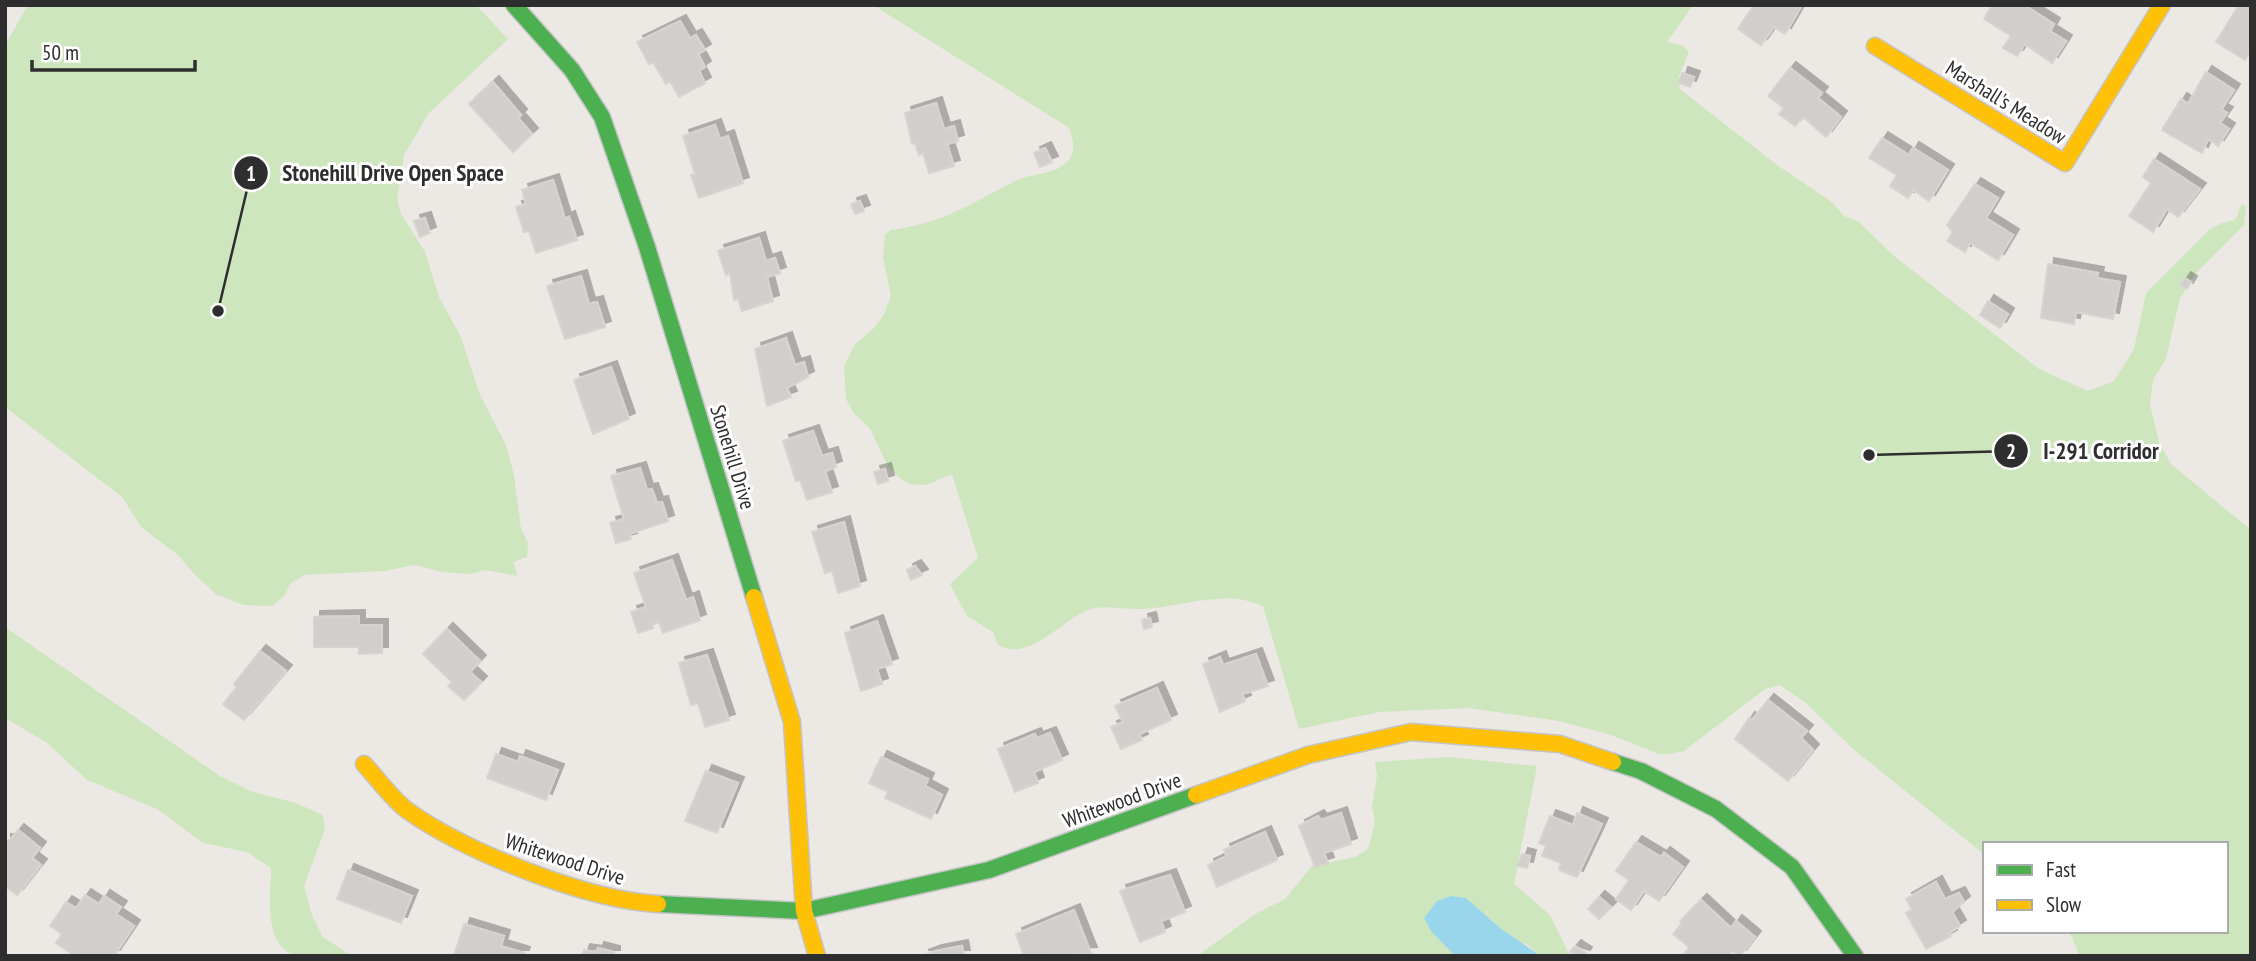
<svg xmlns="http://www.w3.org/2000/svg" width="2256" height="961" viewBox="0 0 2256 961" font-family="'PT Sans Narrow',sans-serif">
	<defs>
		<filter id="shadow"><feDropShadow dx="6" dy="-6" stdDeviation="0" flood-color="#0004"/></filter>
	</defs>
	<rect width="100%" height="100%" fill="#ece8e4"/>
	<!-- green -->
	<g fill="#cee6be">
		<path d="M 28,5 L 476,5 L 508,39 L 429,113 L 404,155 L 397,200 L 401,214 L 425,252 L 439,297 L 461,337 L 480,395 L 506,445 L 514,475 L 521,529 L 528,543 L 527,557 L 513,562 L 518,576 L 485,570 L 471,574 L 442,572 L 414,565 L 385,571 L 304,575 L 291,583 L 284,596 L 272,606 L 243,605 L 216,594 L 195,575 L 177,554 L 142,528 L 122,497 L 5,407 L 5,45 Z"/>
		<path d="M 873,5 L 1693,5 L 1667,42 L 1683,46 L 1689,53 L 1679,76 L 1680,89 L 1777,165 L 1832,202 L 1844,216 L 1858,221 L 1894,256 L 2039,369 L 2088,391 L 2114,381 L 2134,349 L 2146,293 L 2209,230 L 2222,223 L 2235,220 L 2242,204 L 2246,207 L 2244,225 L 2196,273 L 2180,298 L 2166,359 L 2153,380 L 2150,404 L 2159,442 L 2171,464 L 2251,530 L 2251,956 L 2080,956 L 2069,931 L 2226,931 L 2226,844 L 1985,844 L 1985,855 L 1853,749 L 1806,703 L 1780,685 L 1765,689 L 1684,751 L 1669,754 L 1659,754 L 1611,735 L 1559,721 L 1469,708 L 1379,712 L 1299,729 L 1263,606 C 1255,603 1246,600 1237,599 C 1207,596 1172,608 1141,609 C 1125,610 1103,604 1088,610 C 1062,620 1029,663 998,645 L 993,632 L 967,616 L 950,584 L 978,558 L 952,474 L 926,485 L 910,484 L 901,479 L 889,468 L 870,429 L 853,412 L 846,399 L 844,366 L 855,344 L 873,329 L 883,316 L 891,296 L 883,258 L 885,235 L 891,230 C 947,222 967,205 1015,181 C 1029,174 1049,175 1062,166 C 1076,157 1075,142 1069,128 Z"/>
		<path d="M 5,627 L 220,776 L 253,792 L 296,803 L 323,815 L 325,829 L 304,886 L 312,915 L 323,937 L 352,956 C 335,956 312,960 297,956 C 262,946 271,895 271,868 L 247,852 L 203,843 L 157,809 L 87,780 L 46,742 L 5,718 Z"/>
		<path d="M 1449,757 L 1537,766 L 1514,884 L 1550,915 L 1570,956 L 1541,956 L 1525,943 L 1499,956 L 1197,956 L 1257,913 L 1285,899 L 1312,866 L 1355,857 L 1368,849 L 1375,822 L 1372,807 L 1377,775 L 1375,762 Z"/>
	</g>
	<!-- water -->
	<path fill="#99d6ec" d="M 1451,896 L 1466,898 L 1500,928 L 1541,956 L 1453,954 L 1431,931 L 1424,918 L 1437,901 Z"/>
	<!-- building -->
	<g fill="#d1cecb" stroke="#d7d4d0" stroke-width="2" filter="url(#shadow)">
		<path d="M 1754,5 L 1802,5 L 1785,34 L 1774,27 L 1761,45 L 1738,29 Z"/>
		<path d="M 1992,5 L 2024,5 L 2054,24 L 2050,31 L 2066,41 L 2052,63 L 2025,44 L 2017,56 L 2003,48 L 2011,36 L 1984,19 Z"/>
		<path d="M 2239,5 L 2251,5 L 2251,51 L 2245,60 L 2216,42 Z"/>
		<path d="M 680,21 L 690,38 L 696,35 L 705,50 L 698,54 L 705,67 L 699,71 L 705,83 L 679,97 L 670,81 L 666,84 L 653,62 L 649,64 L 637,42 Z"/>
		<path d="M 1790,68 L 1822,93 L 1818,98 L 1841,117 L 1826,137 L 1803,117 L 1795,126 L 1779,114 L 1784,108 L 1768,96 Z"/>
		<path d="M 2206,72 L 2234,90 L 2221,110 L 2227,113 L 2220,123 L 2229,129 L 2218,146 L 2208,139 L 2202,153 L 2162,130 L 2181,99 L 2188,104 Z"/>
		<path d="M 1682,73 L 1694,77 L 1690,87 L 1679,83 Z"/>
		<path d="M 493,82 L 521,115 L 518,118 L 532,134 L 513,152 L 469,104 Z"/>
		<path d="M 936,103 L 944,129 L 954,126 L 958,141 L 947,144 L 954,166 L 929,173 L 923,153 L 919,155 L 915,143 L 912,144 L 905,113 Z"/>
		<path d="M 715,125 L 720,139 L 728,136 L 743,183 L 699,198 L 691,175 L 695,174 L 683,136 Z"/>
		<path d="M 1882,138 L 1909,155 L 1913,148 L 1948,170 L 1929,201 L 1913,190 L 1908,198 L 1890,186 L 1897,175 L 1869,158 Z"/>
		<path d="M 1045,148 L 1052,162 L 1040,167 L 1034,153 Z"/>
		<path d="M 2154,159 L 2200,189 L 2178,217 L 2167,209 L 2153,232 L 2129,216 L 2151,183 L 2143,177 Z"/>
		<path d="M 553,180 L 565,219 L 569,217 L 577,240 L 536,253 L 529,231 L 524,232 L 516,207 L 526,204 L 522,190 Z"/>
		<path d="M 1975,184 L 1998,198 L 1986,218 L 2013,235 L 1998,260 L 1970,243 L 1965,252 L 1947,241 L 1953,232 L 1947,225 Z"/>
		<path d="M 860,201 L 864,211 L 855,214 L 851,204 Z"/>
		<path d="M 425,218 L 430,233 L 420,237 L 414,221 Z"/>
		<path d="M 759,238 L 766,261 L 775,258 L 780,273 L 767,277 L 773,301 L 742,311 L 738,299 L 734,300 L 730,273 L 726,275 L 718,251 Z"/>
		<path d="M 2048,264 L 2098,273 L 2097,278 L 2120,282 L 2113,319 L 2076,312 L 2074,324 L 2041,318 Z"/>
		<path d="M 581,276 L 589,304 L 597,302 L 605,327 L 565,339 L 547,286 Z"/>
		<path d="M 2185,278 L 2191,282 L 2187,289 L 2180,285 Z"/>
		<path d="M 1988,301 L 2008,314 L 2000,328 L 1980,315 Z"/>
		<path d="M 786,338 L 795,365 L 804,362 L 808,377 L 787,388 L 791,397 L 767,406 L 755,349 Z"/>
		<path d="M 611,367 L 629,419 L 593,434 L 574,380 Z"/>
		<path d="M 813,431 L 822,456 L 832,453 L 836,467 L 825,471 L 832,492 L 807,500 L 800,480 L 796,481 L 783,441 Z"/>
		<path d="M 640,468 L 647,490 L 652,489 L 657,503 L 662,502 L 668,521 L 629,534 L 631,539 L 616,543 L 610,523 L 624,519 L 611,476 Z"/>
		<path d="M 885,469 L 888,481 L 878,484 L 874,472 Z"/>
		<path d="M 844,522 L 860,586 L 838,593 L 832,571 L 825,573 L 812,532 Z"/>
		<path d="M 672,560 L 686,600 L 693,597 L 700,620 L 663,633 L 659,622 L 652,624 L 653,628 L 638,633 L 631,612 L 646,607 L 634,573 Z"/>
		<path d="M 915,566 L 922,575 L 911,580 L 907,570 Z"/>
		<path d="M 359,616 L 359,625 L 382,625 L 382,653 L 359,654 L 359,647 L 314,647 L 314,617 Z"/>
		<path d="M 1150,618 L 1152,627 L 1144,629 L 1142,620 Z"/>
		<path d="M 877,621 L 892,664 L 877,669 L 882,684 L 861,691 L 845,633 Z"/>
		<path d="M 447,629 L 480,661 L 470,672 L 481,682 L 464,700 L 448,686 L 452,682 L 423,654 Z"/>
		<path d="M 260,651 L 286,671 L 244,720 L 223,704 L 237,687 L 234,684 Z"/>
		<path d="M 1256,654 L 1268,686 L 1242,694 L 1245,701 L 1220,712 L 1203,664 L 1220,657 L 1223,665 Z"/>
		<path d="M 707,655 L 729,720 L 705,727 L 698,703 L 691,705 L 679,663 Z"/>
		<path d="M 1157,688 L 1171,720 L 1139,734 L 1142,740 L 1121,749 L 1111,727 L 1123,722 L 1115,706 Z"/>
		<path d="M 1768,700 L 1807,731 L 1801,738 L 1813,750 L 1788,781 L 1735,739 L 1749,718 L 1752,720 Z"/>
		<path d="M 1050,733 L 1062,760 L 1034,772 L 1038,783 L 1015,792 L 998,749 L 1035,734 L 1037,738 Z"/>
		<path d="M 496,754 L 518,762 L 520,756 L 558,770 L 546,800 L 487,778 Z"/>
		<path d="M 881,757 L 928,779 L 925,786 L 942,795 L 931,819 L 885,798 L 888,792 L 869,783 Z"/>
		<path d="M 706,771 L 738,783 L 717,833 L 685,821 Z"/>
		<path d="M 1341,813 L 1351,844 L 1324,853 L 1328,863 L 1315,867 L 1299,826 L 1318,816 L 1321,820 Z"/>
		<path d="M 1577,813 L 1602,824 L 1577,877 L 1559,870 L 1561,863 L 1542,856 L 1546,846 L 1539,843 L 1550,816 L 1573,825 Z"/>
		<path d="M 18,830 L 40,848 L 32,858 L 41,865 L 17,895 L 5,886 L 5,840 L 10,840 Z"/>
		<path d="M 1265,832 L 1277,860 L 1217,887 L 1208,865 L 1227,856 L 1224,850 Z"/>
		<path d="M 1636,842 L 1661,857 L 1664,853 L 1683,867 L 1659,901 L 1644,891 L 1631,910 L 1616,899 L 1629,880 L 1616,871 Z"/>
		<path d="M 1522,854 L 1530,856 L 1527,868 L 1518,866 Z"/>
		<path d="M 348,870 L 412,896 L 401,923 L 337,899 Z"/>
		<path d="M 1170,875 L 1185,912 L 1161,921 L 1165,932 L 1140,942 L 1120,891 Z"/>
		<path d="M 1936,882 L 1945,899 L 1959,893 L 1964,902 L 1952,912 L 1960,926 L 1949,933 L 1951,936 L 1926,949 L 1906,913 L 1912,910 L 1906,899 Z"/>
		<path d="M 85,895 L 99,904 L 104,896 L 121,907 L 116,914 L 134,926 L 114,956 L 75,956 L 56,943 L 62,934 L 50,926 L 66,902 L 76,908 Z"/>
		<path d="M 1599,897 L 1611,907 L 1599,919 L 1588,909 Z"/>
		<path d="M 1701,900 L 1731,928 L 1736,921 L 1755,937 L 1740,956 L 1732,951 L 1728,956 L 1684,954 L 1689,947 L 1673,934 L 1682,923 L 1680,921 Z"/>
		<path d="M 1074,910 L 1091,953 L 1024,956 L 1016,934 Z"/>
		<path d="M 464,924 L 504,936 L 501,946 L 524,953 L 523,956 L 454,956 Z"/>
		<path d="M 962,946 L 964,956 L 922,956 L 936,951 Z"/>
		<path d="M 1575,946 L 1586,953 L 1584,956 L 1570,952 Z"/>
		<path d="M 598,948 L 614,952 L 614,956 L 582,956 L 584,950 L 597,952 Z"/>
	</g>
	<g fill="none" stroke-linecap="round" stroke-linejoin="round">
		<!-- fast casing -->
		<g stroke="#c5c4c5" stroke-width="19">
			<g id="fast">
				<path d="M 514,5 L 572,70 L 602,117 L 647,247 L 754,597"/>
				<path d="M 1613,762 L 1641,771 L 1716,809 L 1792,867 L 1855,956"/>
				<path d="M 658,904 L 804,911 L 989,870 L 1196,795"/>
			</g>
		</g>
		<!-- slow casing -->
		<g stroke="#c5c4c5" stroke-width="19">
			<g id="slow">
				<path d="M 1875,46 L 2065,163 L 2162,5"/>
				<path d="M 754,597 L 792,722 L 804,911 L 817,956"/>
				<path d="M 364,764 C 378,779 392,799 408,811 C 468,853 587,900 658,904"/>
				<path d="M 1196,795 L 1308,755 L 1411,732 L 1560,744 L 1613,762"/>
			</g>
		</g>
		<!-- fast -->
		<use href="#fast" stroke="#4caf50" stroke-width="16"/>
		<!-- slow -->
		<use href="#slow" stroke="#ffc107" stroke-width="16"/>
	</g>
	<g text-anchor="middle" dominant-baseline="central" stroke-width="6" stroke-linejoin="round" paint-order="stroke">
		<!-- street labels -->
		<g font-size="21" fill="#2e2e2e" stroke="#fff">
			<text transform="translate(2006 102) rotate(32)">Marshall's Meadow</text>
			<text transform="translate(733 457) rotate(73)">Stonehill Drive</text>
			<text transform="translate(1122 800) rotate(-20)">Whitewood Drive</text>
			<text transform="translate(565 859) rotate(18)">Whitewood Drive</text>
		</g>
	</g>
	<!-- callouts -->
	<path fill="none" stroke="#2e2e2e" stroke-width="2.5" d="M218 311L251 173M1869 455L2011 451"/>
	<g fill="#2e2e2e" stroke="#fff" stroke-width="2.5">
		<circle cx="218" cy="311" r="7"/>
		<circle cx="1869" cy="455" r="7"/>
		<circle cx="251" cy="173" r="18"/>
		<circle cx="2011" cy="451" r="18"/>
	</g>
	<g font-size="21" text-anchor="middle" font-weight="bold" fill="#fff">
		<text x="251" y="181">1</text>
		<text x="2011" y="459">2</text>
	</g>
	<g font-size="23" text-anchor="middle" font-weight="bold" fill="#2e2e2e" stroke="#fff" stroke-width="6" stroke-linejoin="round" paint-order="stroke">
		<text x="393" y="181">Stonehill Drive Open Space</text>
		<text x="2101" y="459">I-291 Corridor</text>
	</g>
	<!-- border -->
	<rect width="2256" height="961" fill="none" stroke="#2e2e2e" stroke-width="14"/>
	<!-- legend -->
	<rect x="1983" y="842" width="245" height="91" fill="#ffffff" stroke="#ababab" stroke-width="2"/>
	<rect x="1997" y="865" width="35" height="10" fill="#4caf50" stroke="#ababab" stroke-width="2"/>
	<text x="2046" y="877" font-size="21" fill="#2e2e2e">Fast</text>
	<rect x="1997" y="900" width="35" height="10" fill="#ffc107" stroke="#ababab" stroke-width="2"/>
	<text x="2046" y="912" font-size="21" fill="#2e2e2e">Slow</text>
	<!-- scale -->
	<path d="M32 60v10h163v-10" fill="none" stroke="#2e2e2e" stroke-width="3.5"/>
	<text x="42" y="60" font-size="21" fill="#2e2e2e" stroke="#ffffff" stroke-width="5" paint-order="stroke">50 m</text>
</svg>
